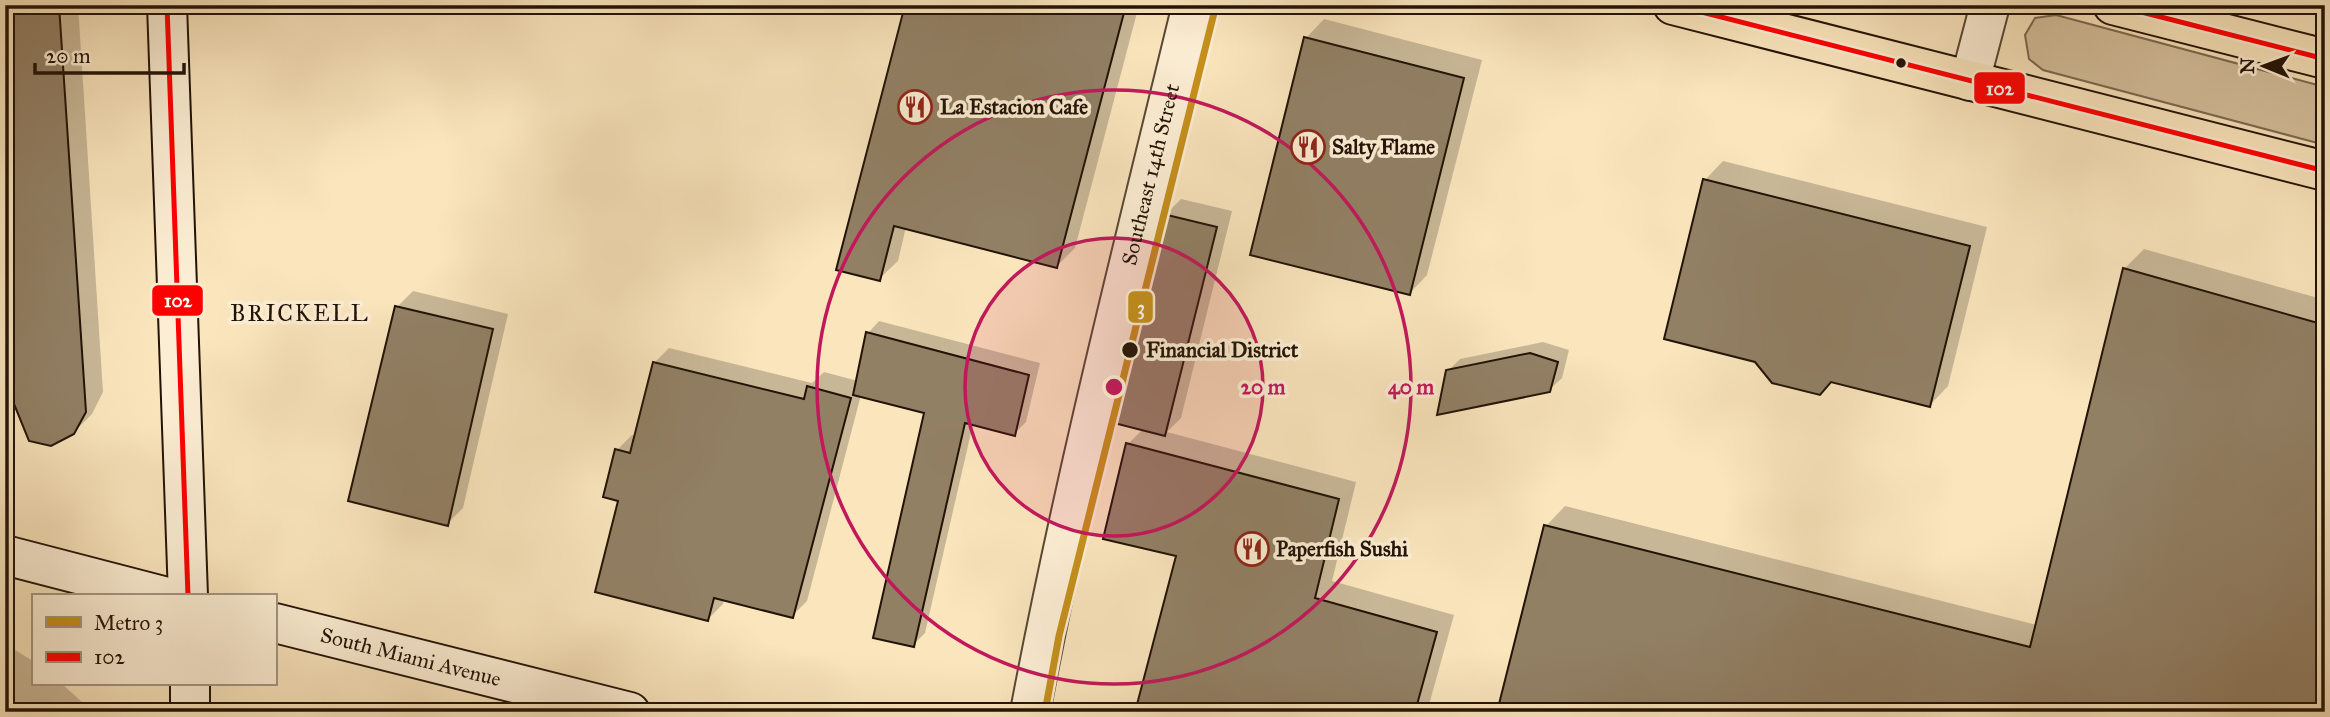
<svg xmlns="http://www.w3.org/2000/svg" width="2330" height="717" viewBox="0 0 2330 717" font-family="'IM FELL Great Primer',serif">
	<rect width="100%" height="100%" fill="#fae5bd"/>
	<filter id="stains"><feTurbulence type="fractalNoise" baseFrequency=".00286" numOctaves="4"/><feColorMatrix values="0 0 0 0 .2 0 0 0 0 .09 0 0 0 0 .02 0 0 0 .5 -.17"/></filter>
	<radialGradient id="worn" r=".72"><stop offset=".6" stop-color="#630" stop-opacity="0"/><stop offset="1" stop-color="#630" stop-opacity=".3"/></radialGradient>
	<!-- green -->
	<path fill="#d5c19e" stroke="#7c6a52" stroke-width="2" d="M 2056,15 L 2325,87 L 2325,145 L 2043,70 L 2029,59 L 2025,35 L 2035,18 Z"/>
	<!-- shadow -->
	<g fill="#0003">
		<path d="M 5,5 L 78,5 L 103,392 L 92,414 L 73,433 Z"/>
		<path d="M 907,5 L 1139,5 L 1075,248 L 1057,266 L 906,227 L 898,261 L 879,279 Z"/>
		<path d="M 1324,19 L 1482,60 L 1427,275 L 1409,294 L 1306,38 Z"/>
		<path d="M 1723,161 L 1987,227 L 1948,386 L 1930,405 L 1756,361 L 1705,180 Z"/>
		<path d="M 1181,199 L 1232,211 L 1181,418 L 1167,432 L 1356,482 L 1332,581 L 1454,615 L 1427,712 L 1157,712 L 1178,555 L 1128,444 L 1143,429 L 1165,215 Z"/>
		<path d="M 2144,249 L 2325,300 L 2325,712 L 1499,712 L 1546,526 L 1565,506 L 2037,625 L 2124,269 Z"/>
		<path d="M 413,291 L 508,314 L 463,508 L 447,524 L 397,307 Z"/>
		<path d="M 879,321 L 1040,363 L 1026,422 L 1014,434 L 973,424 L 925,633 L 913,645 L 926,412 L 861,395 L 807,601 L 792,616 L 724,599 L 723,604 L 708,619 L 617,450 L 632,435 L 636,436 L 654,363 L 669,348 L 812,383 L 824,372 L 858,381 L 868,333 Z"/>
		<path d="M 1543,342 L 1569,350 L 1562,378 L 1549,390 L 1448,371 L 1460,359 Z"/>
		<path d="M 5,644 L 33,661 L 33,684 L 62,684 L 93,712 L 5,712 Z"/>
	</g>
	<!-- building -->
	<g fill="#928065" stroke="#221306" stroke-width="2">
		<path d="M 5,5 L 59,5 L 86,412 L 74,434 L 51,446 L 29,441 L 12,399 L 5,394 Z"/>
		<path d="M 905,5 L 1126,5 L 1057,268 L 894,226 L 880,281 L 836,270 Z"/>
		<path d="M 1304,37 L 1464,78 L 1410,295 L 1250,255 Z"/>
		<path d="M 1703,179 L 1970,246 L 1930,407 L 1831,382 L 1820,395 L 1772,383 L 1755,362 L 1664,339 Z"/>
		<path d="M 1163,214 L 1217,227 L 1165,436 L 1114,423 Z"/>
		<path d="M 2123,268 L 2325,325 L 2325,712 L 1497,712 L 1544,525 L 2030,647 Z"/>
		<path d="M 395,306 L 493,329 L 448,526 L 348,501 Z"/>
		<path d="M 866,332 L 1029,375 L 1015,436 L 965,423 L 914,647 L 873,638 L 924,413 L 853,395 Z"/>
		<path d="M 1530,353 L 1558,362 L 1550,392 L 1437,415 L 1446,370 Z"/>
		<path d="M 653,362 L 804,399 L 807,386 L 851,398 L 793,618 L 714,598 L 708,621 L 595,592 L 618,501 L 603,497 L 615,449 L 630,453 Z"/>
		<path d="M 1126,443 L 1339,499 L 1315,598 L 1437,632 L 1415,712 L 1135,712 L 1176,556 L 1103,539 Z"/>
	</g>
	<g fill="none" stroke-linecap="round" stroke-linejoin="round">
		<!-- minor casing -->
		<g stroke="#584834" stroke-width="42">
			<g id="minor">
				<path d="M 1970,81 L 1990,5"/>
				<path id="s1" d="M 1030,712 C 1075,474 1135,240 1192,5"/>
			</g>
		</g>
		<!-- secondary casing -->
		<g stroke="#221306" stroke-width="42">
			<g id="secondary">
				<path d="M 167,5 L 188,596"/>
				<path d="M 5,555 L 163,596"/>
				<path id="s2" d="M 275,623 L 630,712"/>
				<path d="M 190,684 L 190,712"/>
			</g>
		</g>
		<!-- primary casing -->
		<g stroke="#221306" stroke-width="42">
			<g id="primary">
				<path d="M 1673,5 L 2325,171"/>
				<path d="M 2113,5 L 2325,59"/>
			</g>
		</g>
		<!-- minor -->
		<use href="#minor" stroke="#fceed4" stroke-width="38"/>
		<!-- secondary -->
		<use href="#secondary" stroke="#fceed4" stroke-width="38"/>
		<!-- primary -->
		<use href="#primary" stroke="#fae5bd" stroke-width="38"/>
		<!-- bus-1 casing -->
		<g stroke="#fceed4" stroke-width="10">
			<g id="bus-1">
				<path d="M 167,5 L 188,596"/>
				<path d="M 1674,5 L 2325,171"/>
				<path d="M 2114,5 L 2325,59"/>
			</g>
		</g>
		<!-- bus-1 -->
		<use href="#bus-1" stroke="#f00" stroke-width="5"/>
		<!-- metro-1 casing -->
		<g stroke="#fceed4" stroke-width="12">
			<path id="metro-1" d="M 1045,712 L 1059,636 L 1216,5"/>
		</g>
		<!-- metro-1 -->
		<use href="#metro-1" stroke="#c6901c" stroke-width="7"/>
	</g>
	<!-- distance rings -->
	<circle cx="1114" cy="387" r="149" fill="#c2185b" fill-opacity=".12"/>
	<g fill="none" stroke="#c2185b" stroke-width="3.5">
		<circle cx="1114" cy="387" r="149"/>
		<circle cx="1114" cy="387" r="297"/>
	</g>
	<!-- icons -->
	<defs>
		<g id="restaurant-ring" transform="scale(1.75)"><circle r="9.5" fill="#fceed4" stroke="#8f2418" stroke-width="1.5"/><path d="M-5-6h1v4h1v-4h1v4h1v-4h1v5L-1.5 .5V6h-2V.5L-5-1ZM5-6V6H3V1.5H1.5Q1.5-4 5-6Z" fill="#8f2418"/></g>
	</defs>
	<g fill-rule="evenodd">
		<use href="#restaurant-ring" x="915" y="107"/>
		<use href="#restaurant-ring" x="1308" y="147"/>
		<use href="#restaurant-ring" x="1252" y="549"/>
	</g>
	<!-- markers -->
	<g fill="#221306" stroke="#fceed4" stroke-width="2.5">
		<circle cx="1901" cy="63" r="6"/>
		<circle cx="1130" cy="350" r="9"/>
	</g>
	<g text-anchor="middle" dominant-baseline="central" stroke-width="7" stroke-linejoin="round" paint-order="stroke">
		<!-- poi labels -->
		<g font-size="21" font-weight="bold" fill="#221306" stroke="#fceed4" text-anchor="start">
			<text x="940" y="107">La Estacion Cafe</text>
			<text x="1332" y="147">Salty Flame</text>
			<text x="1276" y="549">Paperfish Sushi</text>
		</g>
		<!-- street labels -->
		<g font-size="21" fill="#221306" stroke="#fceed4">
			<text stroke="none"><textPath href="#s1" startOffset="551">Southeast 14th Street</textPath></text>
			<text stroke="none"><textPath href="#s2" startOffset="140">South Miami Avenue</textPath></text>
		</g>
		<!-- stop labels -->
		<g font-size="21" font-weight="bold" fill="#221306" stroke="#fceed4" text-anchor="start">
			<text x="1146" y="350">Financial District</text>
		</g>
		<!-- neighbourhood labels -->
		<g font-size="23" letter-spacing="2" fill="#221306" stroke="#fceed4">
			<text x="300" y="313">BRICKELL</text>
		</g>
	</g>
	<circle cx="1114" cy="387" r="10" fill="#c2185b" stroke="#fceed4" stroke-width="3.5"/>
	<g font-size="21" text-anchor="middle" font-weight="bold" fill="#c2185b" stroke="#fceed4" stroke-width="7" stroke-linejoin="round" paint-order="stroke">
		<text x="1263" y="394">20 m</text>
		<text x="1411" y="394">40 m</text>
	</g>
	<g stroke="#fceed4" stroke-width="2.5">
		<rect x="1973" y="71" width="53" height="34" rx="7" fill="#f00"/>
		<rect x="151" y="284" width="53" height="33" rx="7" fill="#f00"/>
		<rect x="1127" y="290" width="27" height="34" rx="7" fill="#c6901c"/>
	</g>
	<g font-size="19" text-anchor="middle" font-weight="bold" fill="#fff">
		<text x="2000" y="95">102</text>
		<text x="178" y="307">102</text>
		<text x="1141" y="314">3</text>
	</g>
	<!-- margin -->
	<rect width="2330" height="717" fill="none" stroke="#fae5bd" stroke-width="28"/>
	<rect x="7" y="7" width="2316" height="703" fill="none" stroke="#221306" stroke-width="3.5"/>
	<rect x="14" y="14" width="2302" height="689" fill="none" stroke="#221306" stroke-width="2"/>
	<!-- legend -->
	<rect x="32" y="594" width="245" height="91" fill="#fceed4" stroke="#a59682" stroke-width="2"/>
	<rect x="46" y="617" width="35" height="10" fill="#c6901c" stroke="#a59682" stroke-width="2"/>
	<text x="94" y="630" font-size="21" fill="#221306">Metro 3</text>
	<rect x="46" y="652" width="35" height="10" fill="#ff0000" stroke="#a59682" stroke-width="2"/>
	<text x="94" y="664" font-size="21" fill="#221306">102</text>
	<!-- north arrow -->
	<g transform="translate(2264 66) rotate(271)" stroke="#fceed4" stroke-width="5" paint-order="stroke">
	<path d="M0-5L12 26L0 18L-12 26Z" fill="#221306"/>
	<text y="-10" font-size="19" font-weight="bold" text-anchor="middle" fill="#221306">N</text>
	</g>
	<!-- scale -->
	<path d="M35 63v10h149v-10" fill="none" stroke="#221306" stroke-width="3.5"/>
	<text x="46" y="63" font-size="21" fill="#221306" stroke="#fceed4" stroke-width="5" paint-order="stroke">20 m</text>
	<rect width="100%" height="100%" filter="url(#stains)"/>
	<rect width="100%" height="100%" fill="url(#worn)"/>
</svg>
